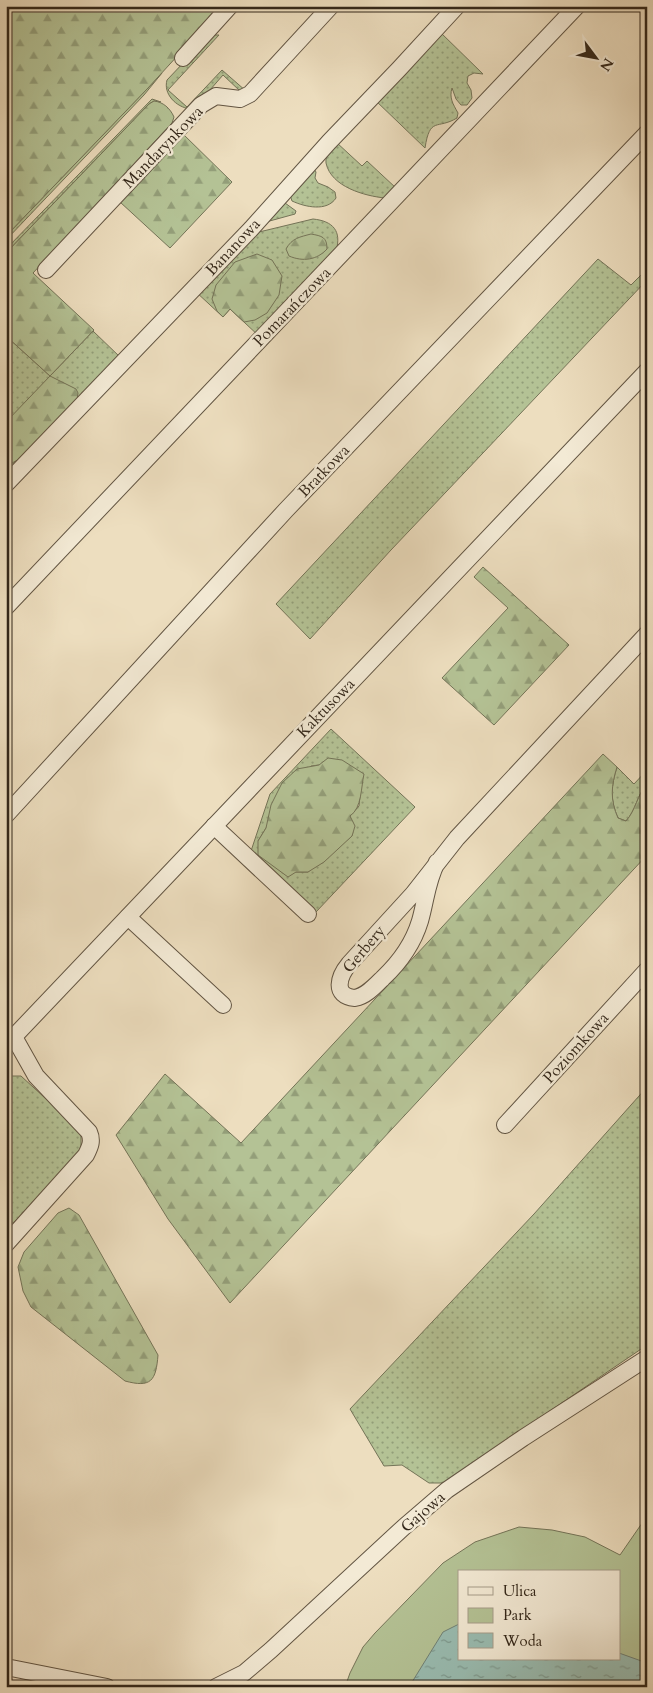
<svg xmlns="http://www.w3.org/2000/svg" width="653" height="1693" viewBox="0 0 653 1693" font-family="Cardo,serif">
	<defs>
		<pattern id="grass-dots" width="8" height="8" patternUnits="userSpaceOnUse" patternTransform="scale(1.25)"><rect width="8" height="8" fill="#b4c295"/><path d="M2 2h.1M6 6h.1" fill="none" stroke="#939e79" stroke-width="1.8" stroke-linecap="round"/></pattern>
		<pattern id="forest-firs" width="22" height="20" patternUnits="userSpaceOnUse" patternTransform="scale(1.25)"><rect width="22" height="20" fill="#b4c295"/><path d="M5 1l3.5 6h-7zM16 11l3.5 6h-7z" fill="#939e79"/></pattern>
		<pattern id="water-ripples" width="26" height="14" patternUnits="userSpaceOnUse" patternTransform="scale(1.25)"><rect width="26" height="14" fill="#99bcb1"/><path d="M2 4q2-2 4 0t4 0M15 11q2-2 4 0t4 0" fill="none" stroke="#7d998f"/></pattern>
	</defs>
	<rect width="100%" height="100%" fill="#eddebf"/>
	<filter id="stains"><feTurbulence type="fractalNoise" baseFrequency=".004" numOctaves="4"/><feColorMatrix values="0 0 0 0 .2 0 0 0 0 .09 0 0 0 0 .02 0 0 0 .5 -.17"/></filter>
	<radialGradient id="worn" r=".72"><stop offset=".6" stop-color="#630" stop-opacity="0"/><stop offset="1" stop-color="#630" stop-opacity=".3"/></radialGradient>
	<!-- grass -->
	<g fill="url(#grass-dots)" stroke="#747458" fill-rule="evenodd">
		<path d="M 439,31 L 483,74 L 474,73 L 468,76 L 467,83 L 471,90 L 472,98 L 467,105 L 461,105 L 456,99 L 452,88 C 449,98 453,104 458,113 L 457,118 C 437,130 430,116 425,148 L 375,100 Z"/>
		<path d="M 215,35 L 219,35 L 168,90 L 187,107 L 222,70 L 246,91 L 240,91 L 223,75 L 203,98 L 190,109 C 176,107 163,94 167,80 L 203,42 L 209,36 Z"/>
		<path d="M 162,73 L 144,95 L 6,240 L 6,236 Z"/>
		<path d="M 152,99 L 161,102 L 154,101 L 149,104 L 6,253 L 6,249 Z"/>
		<path d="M 336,142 L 362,166 L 367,161 L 396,188 L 385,198 C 365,196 331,187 326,163 C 325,155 331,148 336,142 Z"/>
		<path d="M 314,169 L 316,172 L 315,178 L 318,183 L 328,187 L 335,192 L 336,198 C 327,212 305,207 292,201 L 290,195 Z"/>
		<path d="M 285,203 L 296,211 L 295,214 L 266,222 Z"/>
		<path d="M 313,219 C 333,221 342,231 336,251 L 260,337 L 230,309 L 223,317 L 195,291 L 259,232 Z"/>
		<path d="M 598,259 L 631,285 L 647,269 L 647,280 L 391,550 L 310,639 L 276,604 Z"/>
		<path d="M 93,331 L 120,357 L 14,469 L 6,463 L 6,336 L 50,376 Z"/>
		<path d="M 331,729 L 415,807 L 316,912 L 251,851 L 270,794 ZM 319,765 L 360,796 L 359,806 L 350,816 L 352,836 L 308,872 L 296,872 L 258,841 L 266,828 L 311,766 Z"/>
		<path d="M 617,767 L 634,784 L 647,770 L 647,784 C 637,795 636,810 626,821 L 618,818 C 610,800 611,786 617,767 Z"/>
		<path d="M 6,1076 L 21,1076 L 81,1131 L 81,1150 L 6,1231 Z"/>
		<path d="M 647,1087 L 647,1345 L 444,1483 L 429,1483 L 402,1465 L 384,1466 L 350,1409 L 534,1214 Z"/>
	</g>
	<!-- forest -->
	<g fill="url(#forest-firs)" stroke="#747458">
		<path d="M 6,6 L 223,6 L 148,88 L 6,236 Z"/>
		<path d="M 154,101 C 163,102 170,108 174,117 L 172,123 L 33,273 L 94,330 L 50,376 L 76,389 L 78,393 L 77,400 L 23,457 L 12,463 L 6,461 L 6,422 L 50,376 L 6,336 L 6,253 L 149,104 Z"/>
		<path d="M 183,134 L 232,182 L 170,248 L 120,202 Z"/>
		<path d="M 311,234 C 322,236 327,237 327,249 C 317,260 303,262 289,256 L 286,249 C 292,238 300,237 311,234 Z"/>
		<path d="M 257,254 L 272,260 L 282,276 L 279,295 L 267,313 L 255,320 L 244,322 L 230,309 L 223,317 L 217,311 L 212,299 L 216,285 L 235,262 Z"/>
		<path d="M 483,567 L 569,645 L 494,725 L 442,678 L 508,608 L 474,577 Z"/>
		<path d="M 603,754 L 617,767 C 611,786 610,800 618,818 L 626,821 C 636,810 637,795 647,784 L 647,855 L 230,1303 L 168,1219 L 116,1135 L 165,1074 L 241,1143 Z"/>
		<path d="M 328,758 L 342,760 L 364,774 C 361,787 362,808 350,816 L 355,826 L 352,836 L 324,862 L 308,872 L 296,872 L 288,877 L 258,855 L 258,841 L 266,828 L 271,805 L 282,783 L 297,769 L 319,765 Z"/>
		<path d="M 69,1208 L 79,1215 L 158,1355 C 156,1381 151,1388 125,1381 L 31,1307 L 23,1291 L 18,1267 L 24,1252 L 58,1213 Z"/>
	</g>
	<!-- park -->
	<path fill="#b4c295" stroke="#747458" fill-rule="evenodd" d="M 647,1516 L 647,1687 L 345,1687 L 350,1673 L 363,1647 L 375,1633 L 443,1563 L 475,1542 L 519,1527 L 552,1530 L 585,1537 L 620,1555 ZM 459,1572 L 619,1572 L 619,1659 L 459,1659 Z"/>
	<!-- water -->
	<path fill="url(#water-ripples)" stroke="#708075" d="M 459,1624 L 459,1659 L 619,1659 L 619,1653 L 647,1663 L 647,1687 L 409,1687 L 443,1632 Z"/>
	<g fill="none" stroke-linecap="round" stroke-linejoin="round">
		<!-- minor casing -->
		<g stroke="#625543" stroke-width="18">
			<g id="minor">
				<path d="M 183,58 L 230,6"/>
				<path d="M 46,270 L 201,105 L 216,96 L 240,99 L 250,94 L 331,6"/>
				<path d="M 6,484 L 251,229 L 329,142 L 399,69 L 457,6"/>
				<path d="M 6,607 L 577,6"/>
				<path d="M 6,815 L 286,510 L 647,133"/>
				<path d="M 214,826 L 308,914"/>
				<path d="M 437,862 C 427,881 426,900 420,921 C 413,944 400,962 383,978 C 375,986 366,996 355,998 C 332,996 339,976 349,964 L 413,894 L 457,838 L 647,634"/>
				<path d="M 128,917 L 223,1005"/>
				<path d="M 6,1045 L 647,371"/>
				<path d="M 505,1125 L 647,970"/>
				<path d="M 6,1244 L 86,1155 C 90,1147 93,1141 89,1132 L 36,1076 L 14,1037"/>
				<path d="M 6,1667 L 107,1687"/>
				<path d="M 216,1687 L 244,1673 L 271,1650 L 404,1527 L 447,1490 L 523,1438 L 647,1358"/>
			</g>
		</g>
		<!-- minor -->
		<use href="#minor" stroke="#f3ead5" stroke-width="16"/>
	</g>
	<g text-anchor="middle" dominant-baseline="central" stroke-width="5" stroke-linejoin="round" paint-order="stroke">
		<!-- street labels -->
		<g font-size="16" fill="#33271a" stroke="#f3ead5">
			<text transform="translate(163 147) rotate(-46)">Mandarynkowa</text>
			<text transform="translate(233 247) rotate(-47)">Bananowa</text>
			<text transform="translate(292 307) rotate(-46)">Pomarańczowa</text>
			<text transform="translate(324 471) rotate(-46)">Bratkowa</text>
			<text transform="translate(326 708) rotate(-46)">Kaktusowa</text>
			<text transform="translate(364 949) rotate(-50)">Gerbery</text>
			<text transform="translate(576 1048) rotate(-48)">Poziomkowa</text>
			<text transform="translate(423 1512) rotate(-41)">Gajowa</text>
		</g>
	</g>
	<!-- margin -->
	<rect width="653" height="1693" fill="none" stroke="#eddebf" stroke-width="25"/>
	<rect x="8" y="8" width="638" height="1678" fill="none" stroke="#33271a" stroke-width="2.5"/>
	<rect x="12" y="12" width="628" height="1668" fill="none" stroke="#33271a"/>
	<!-- legend -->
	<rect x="458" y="1570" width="162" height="90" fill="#f3ead5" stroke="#a69c8a"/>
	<rect x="468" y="1587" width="25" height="8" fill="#f3ead5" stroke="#a69c8a"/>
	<text x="503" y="1596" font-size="15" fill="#33271a">Ulica</text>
	<rect x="468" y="1608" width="25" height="15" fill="#b4c295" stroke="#a69c8a"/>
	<text x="503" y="1620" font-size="15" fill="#33271a">Park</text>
	<rect x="468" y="1633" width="25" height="15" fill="url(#water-ripples)" stroke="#a69c8a"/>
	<text x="503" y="1646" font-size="15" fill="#33271a">Woda</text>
	<!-- north arrow -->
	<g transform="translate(596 58) rotate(122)" stroke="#f3ead5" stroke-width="4" paint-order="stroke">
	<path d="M0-4L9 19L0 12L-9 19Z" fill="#33271a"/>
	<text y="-8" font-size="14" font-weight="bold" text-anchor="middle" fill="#33271a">N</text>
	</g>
	<rect width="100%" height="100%" filter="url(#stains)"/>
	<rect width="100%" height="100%" fill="url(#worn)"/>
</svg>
